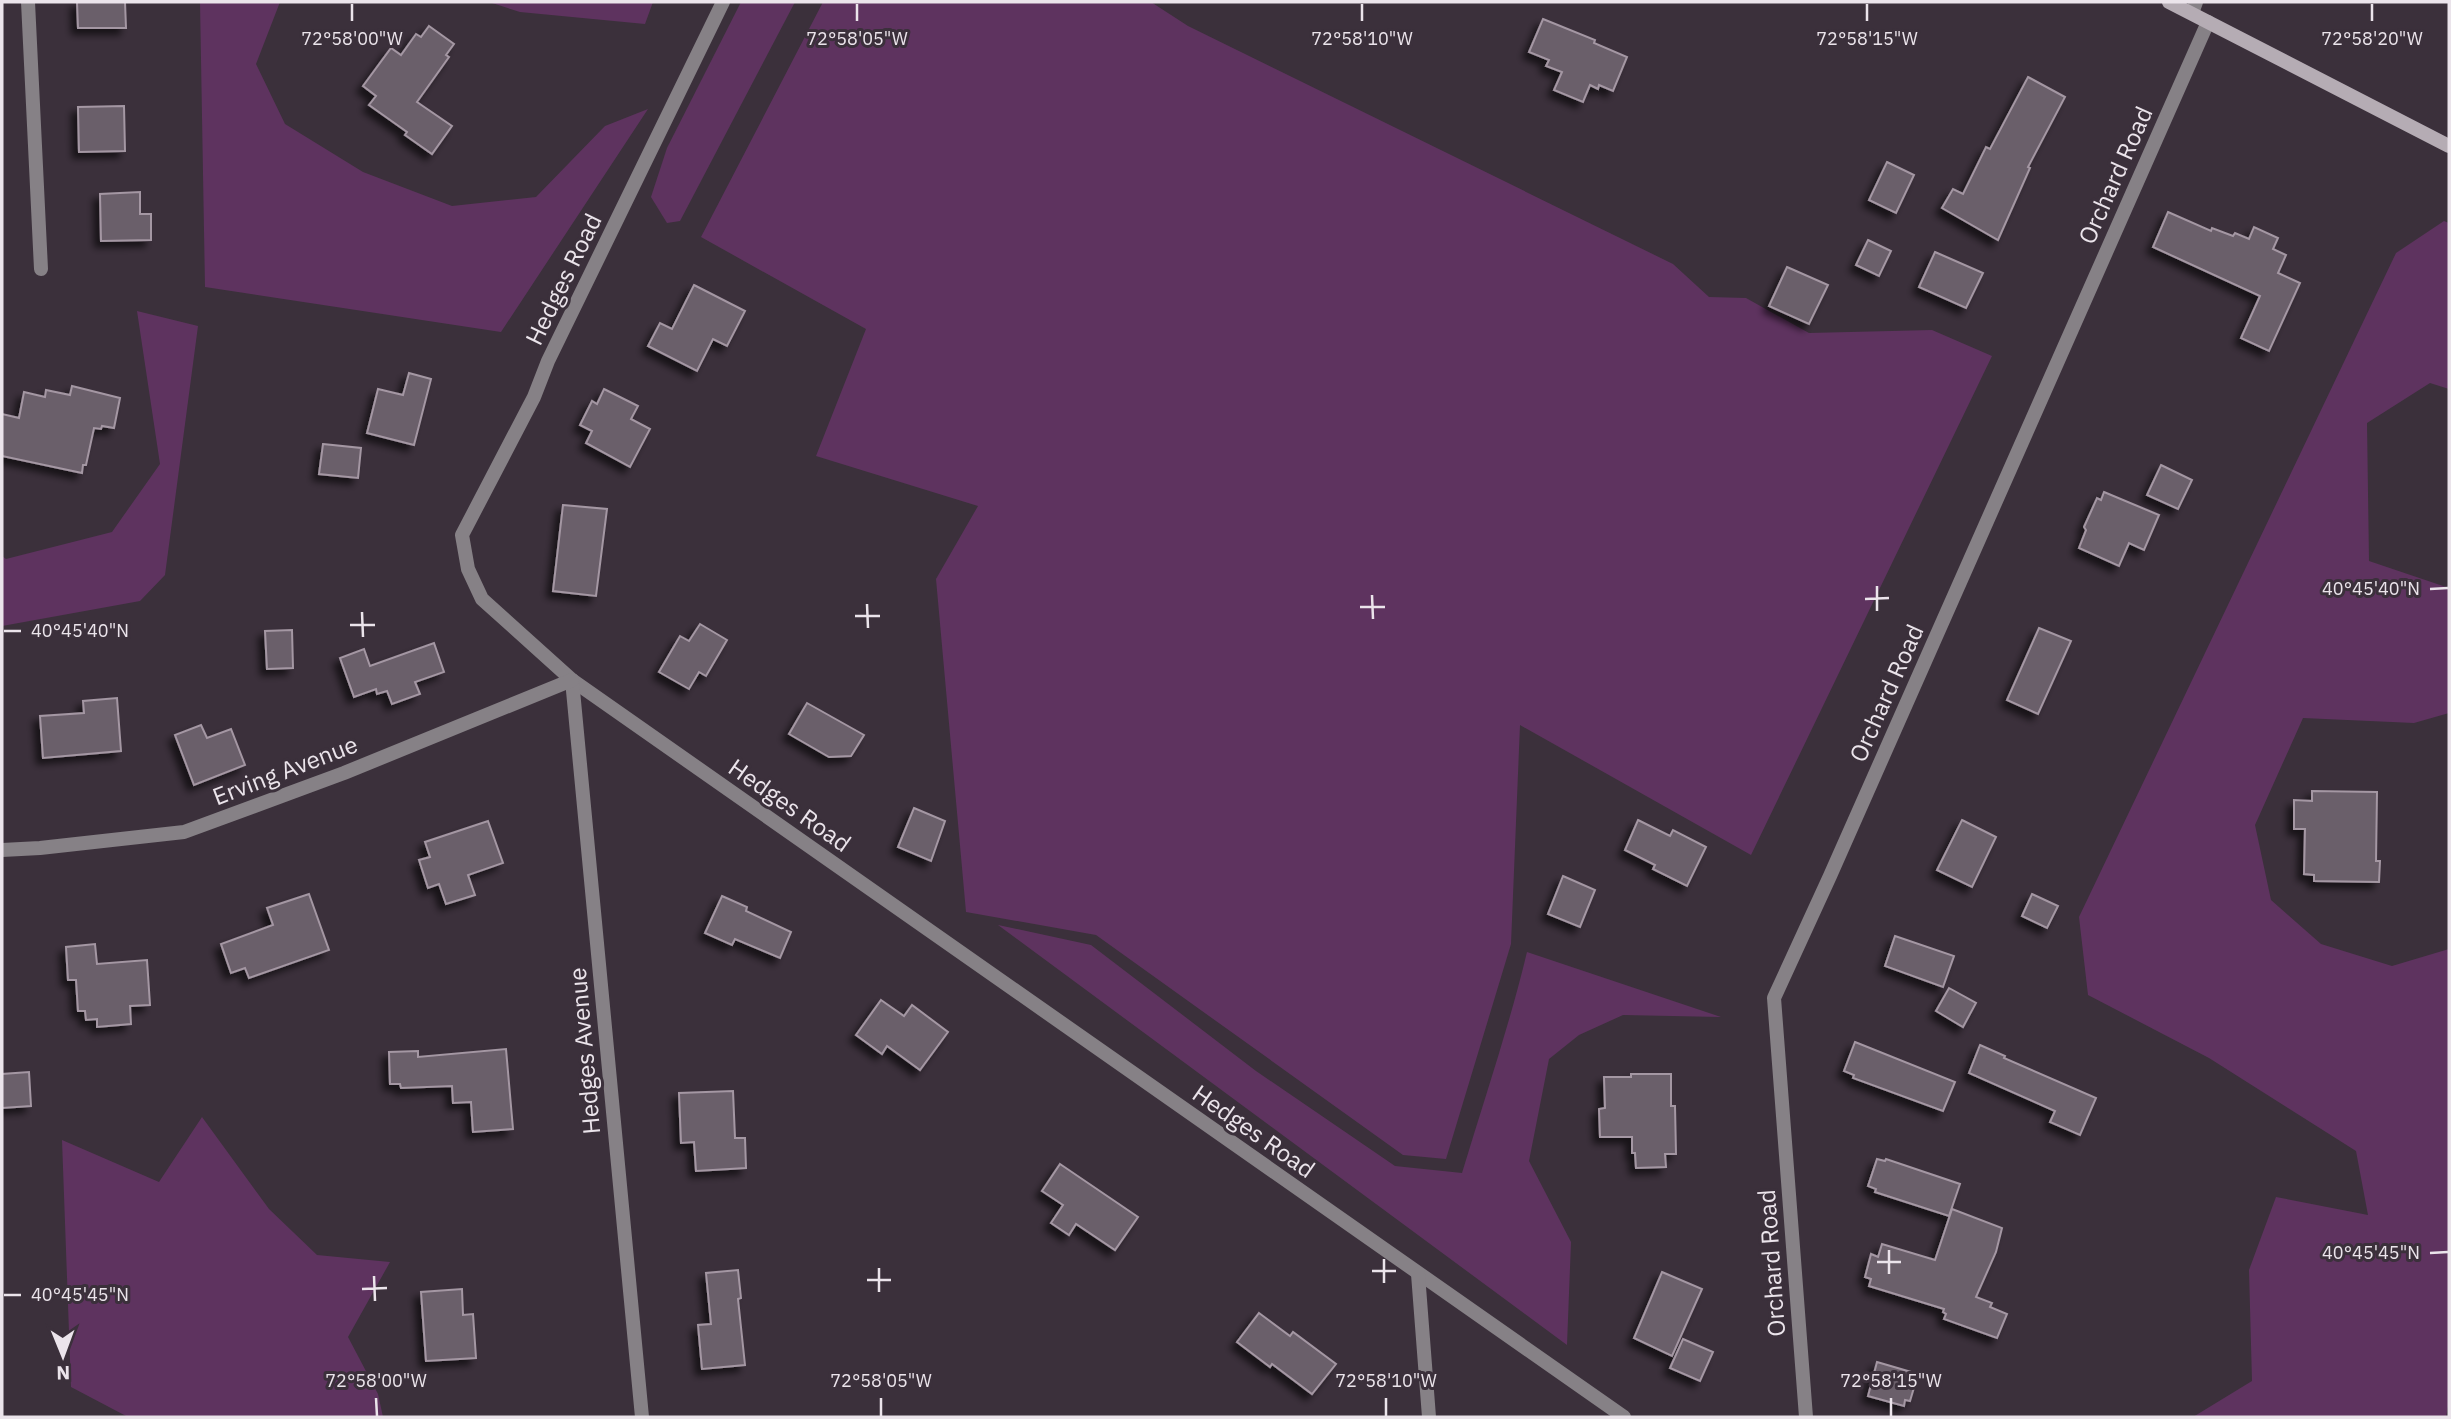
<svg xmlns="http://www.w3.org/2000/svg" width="2451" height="1419" viewBox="0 0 2451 1419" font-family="'IBM Plex Sans',sans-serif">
	<defs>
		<filter id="shadow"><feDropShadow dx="-6" dy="6" stdDeviation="3.5" flood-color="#0009"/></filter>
	</defs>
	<rect width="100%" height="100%" fill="#3b303b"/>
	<!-- green -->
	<g fill="#5e335f">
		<path d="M 200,2 L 280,2 L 256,64 L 285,124 L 363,172 L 452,206 L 536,197 L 605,126 L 648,109 L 501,332 L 205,287 Z"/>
		<path d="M 489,2 L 653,2 L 645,24 L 520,12 Z"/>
		<path d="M 741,2 L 795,2 L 680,221 L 667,223 L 651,197 L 667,148 Z"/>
		<path d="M 823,2 L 1151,2 L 1188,26 L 1673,264 L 1709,297 L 1746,298 L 1809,333 L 1932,330 L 1992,356 L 1751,855 L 1520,725 L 1511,944 L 1446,1159 L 1403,1155 L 1096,935 L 966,912 L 936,579 L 978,506 L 816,456 L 866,329 L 701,237 Z"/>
		<path d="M 2444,221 L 2449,223 L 2449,389 L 2430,383 L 2367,423 L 2369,561 L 2449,588 L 2449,713 L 2414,723 L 2303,718 L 2255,825 L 2271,900 L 2321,944 L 2392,966 L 2449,949 L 2449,1401 L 2446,1417 L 2193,1417 L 2252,1381 L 2249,1270 L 2276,1197 L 2368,1215 L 2356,1151 L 2209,1058 L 2088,995 L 2079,917 L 2396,253 Z"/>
		<path d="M 137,311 L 198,326 L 165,575 L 140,601 L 2,626 L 2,556 L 6,559 L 112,532 L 160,464 Z"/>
		<path d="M 998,925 L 1091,945 L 1256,1071 L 1395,1166 L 1462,1173 C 1484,1100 1509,1027 1527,952 L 1721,1017 L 1623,1015 L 1579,1035 L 1549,1059 L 1529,1161 L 1571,1242 L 1567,1345 Z"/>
		<path d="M 202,1117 L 269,1209 L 317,1255 L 390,1262 L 348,1337 L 378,1394 L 383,1417 L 128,1417 L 71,1387 L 62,1140 L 159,1182 Z"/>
	</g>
	<!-- building -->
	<g fill="#6a5e6a" stroke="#a497a3" stroke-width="2" filter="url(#shadow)">
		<path d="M 77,2 L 125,2 L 126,28 L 78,28 Z"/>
		<path d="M 1543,19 L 1595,40 L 1594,43 L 1627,57 L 1613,91 L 1599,85 L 1598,89 L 1590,85 L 1583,102 L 1554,90 L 1562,72 L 1546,66 L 1549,60 L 1529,52 Z"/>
		<path d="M 429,26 L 454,44 L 446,55 L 449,57 L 417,102 L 452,126 L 432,154 L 405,135 L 407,132 L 369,105 L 376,96 L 363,86 L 391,48 L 401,55 L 416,34 L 421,37 Z"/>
		<path d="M 2028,77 L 2065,97 L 2028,167 L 2030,168 L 1998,240 L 1942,208 L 1953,189 L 1963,194 L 1986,147 L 1990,149 Z"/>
		<path d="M 124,106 L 125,151 L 79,152 L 78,107 Z"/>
		<path d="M 1887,162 L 1914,175 L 1896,213 L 1869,200 Z"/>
		<path d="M 140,192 L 140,214 L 151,214 L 151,240 L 101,241 L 100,194 Z"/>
		<path d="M 2168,212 L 2211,231 L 2212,228 L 2233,236 L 2235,233 L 2249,239 L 2254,227 L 2278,238 L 2273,249 L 2286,255 L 2278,273 L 2300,283 L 2269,351 L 2241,338 L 2260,296 L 2153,247 Z"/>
		<path d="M 1868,240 L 1891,251 L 1879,276 L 1856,265 Z"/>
		<path d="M 1935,252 L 1983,273 L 1966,308 L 1919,287 Z"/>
		<path d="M 1787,267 L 1828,285 L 1809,324 L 1769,306 Z"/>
		<path d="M 694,285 L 745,311 L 727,346 L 713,339 L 697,371 L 648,346 L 660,323 L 672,329 Z"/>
		<path d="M 409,373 L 431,379 L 414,445 L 367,433 L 378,389 L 403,395 Z"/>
		<path d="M 72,386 L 120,398 L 114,428 L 102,426 L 101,429 L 94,428 L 86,465 L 83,465 L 82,473 L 2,456 L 2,414 L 19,418 L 24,392 L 45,397 L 46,390 L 70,395 Z"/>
		<path d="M 604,389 L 638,406 L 631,419 L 650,429 L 630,467 L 586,443 L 592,431 L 580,425 L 592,401 L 597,404 Z"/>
		<path d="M 323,444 L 361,448 L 358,478 L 319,474 Z"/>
		<path d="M 2161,465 L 2192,480 L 2178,509 L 2147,495 Z"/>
		<path d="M 2104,492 L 2159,515 L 2144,550 L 2129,543 L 2119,566 L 2079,548 L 2086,530 L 2084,527 L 2097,498 L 2101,500 Z"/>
		<path d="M 563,505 L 607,509 L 596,596 L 553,591 Z"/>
		<path d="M 700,624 L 727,640 L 706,676 L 699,672 L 689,689 L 659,672 L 680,636 L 689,641 Z"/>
		<path d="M 2039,628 L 2071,641 L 2038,714 L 2007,700 Z"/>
		<path d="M 292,630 L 293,668 L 267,669 L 265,631 Z"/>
		<path d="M 434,643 L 444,672 L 415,682 L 420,694 L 392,704 L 387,691 L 377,694 L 376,689 L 354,697 L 340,658 L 364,649 L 370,666 Z"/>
		<path d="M 117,698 L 121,751 L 43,758 L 40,716 L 84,713 L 83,701 Z"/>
		<path d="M 807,703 L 864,735 L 851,756 L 829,757 L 789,734 Z"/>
		<path d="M 201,725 L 207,738 L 231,729 L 245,765 L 194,785 L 175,735 Z"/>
		<path d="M 2312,791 L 2377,792 L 2376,861 L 2380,861 L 2379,882 L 2314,881 L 2314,875 L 2304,874 L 2305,829 L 2294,829 L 2294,800 L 2312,801 Z"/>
		<path d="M 914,808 L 945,821 L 931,861 L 898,847 Z"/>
		<path d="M 1638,820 L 1670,836 L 1673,830 L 1706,847 L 1687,886 L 1653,869 L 1655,865 L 1625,850 Z"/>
		<path d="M 1962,820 L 1996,837 L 1972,887 L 1937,870 Z"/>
		<path d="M 488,821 L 503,863 L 468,875 L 475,895 L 446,904 L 439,884 L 428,888 L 419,860 L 430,857 L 425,842 Z"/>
		<path d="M 1563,876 L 1595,890 L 1580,927 L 1548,914 Z"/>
		<path d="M 309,894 L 329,950 L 249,978 L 245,968 L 231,973 L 221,944 L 273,925 L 267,908 Z"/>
		<path d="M 2032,894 L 2058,906 L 2047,928 L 2022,916 Z"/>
		<path d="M 722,896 L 747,907 L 746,911 L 791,932 L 780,958 L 735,939 L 732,945 L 705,933 Z"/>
		<path d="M 1895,936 L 1954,956 L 1943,987 L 1885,966 Z"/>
		<path d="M 95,944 L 97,964 L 147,960 L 150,1005 L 130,1006 L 131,1024 L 97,1027 L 97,1019 L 86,1020 L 85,1011 L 78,1011 L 76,980 L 68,980 L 66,947 Z"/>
		<path d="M 1949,988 L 1976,1003 L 1963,1027 L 1936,1011 Z"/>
		<path d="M 881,1000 L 904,1016 L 912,1005 L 948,1032 L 920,1070 L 887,1046 L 882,1054 L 856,1035 Z"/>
		<path d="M 1855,1042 L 1955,1082 L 1943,1111 L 1853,1078 L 1854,1075 L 1844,1071 Z"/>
		<path d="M 1980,1045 L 2005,1056 L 2004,1058 L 2096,1098 L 2080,1135 L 2050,1122 L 2055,1111 L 1969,1073 Z"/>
		<path d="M 506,1049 L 513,1129 L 473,1132 L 471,1102 L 453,1103 L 452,1086 L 401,1088 L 400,1084 L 390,1084 L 389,1052 L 418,1051 L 418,1057 Z"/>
		<path d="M 29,1072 L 31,1106 L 2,1108 L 2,1074 Z"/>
		<path d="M 1631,1074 L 1671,1074 L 1671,1106 L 1675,1106 L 1676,1154 L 1665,1154 L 1666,1167 L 1636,1168 L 1635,1153 L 1632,1153 L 1632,1137 L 1600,1137 L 1599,1109 L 1605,1108 L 1604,1077 L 1631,1077 Z"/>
		<path d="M 733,1091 L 735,1138 L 745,1138 L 746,1168 L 696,1171 L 694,1142 L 681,1143 L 679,1093 Z"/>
		<path d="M 1877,1159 L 1885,1161 L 1886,1159 L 1960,1184 L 1949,1216 L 1875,1192 L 1876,1189 L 1868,1186 Z"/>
		<path d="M 1060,1164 L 1138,1217 L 1115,1250 L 1076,1224 L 1069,1235 L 1051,1223 L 1063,1205 L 1042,1191 Z"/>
		<path d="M 1952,1209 L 2002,1228 L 1996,1252 L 1976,1297 L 1992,1303 L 1990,1307 L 2007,1314 L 1997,1338 L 1944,1319 L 1946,1314 L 1943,1312 L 1944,1309 L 1869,1286 L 1871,1279 L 1865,1277 L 1871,1254 L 1878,1257 L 1882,1244 L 1935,1260 Z"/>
		<path d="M 738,1270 L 741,1298 L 738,1299 L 745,1365 L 702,1369 L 698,1325 L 711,1324 L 706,1273 Z"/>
		<path d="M 1662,1272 L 1702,1289 L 1672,1356 L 1634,1338 Z"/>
		<path d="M 462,1289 L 463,1315 L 473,1314 L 476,1358 L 426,1361 L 421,1292 Z"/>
		<path d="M 1259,1313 L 1290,1336 L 1293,1332 L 1336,1364 L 1312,1394 L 1272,1364 L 1270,1367 L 1237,1342 Z"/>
		<path d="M 1683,1339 L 1713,1352 L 1700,1381 L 1670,1368 Z"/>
		<path d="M 1877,1362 L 1918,1374 L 1910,1401 L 1905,1400 L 1904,1406 L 1868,1396 Z"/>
	</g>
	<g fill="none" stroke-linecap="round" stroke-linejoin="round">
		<!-- minor -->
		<g stroke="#868186" stroke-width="14">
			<path d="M 28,2 L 41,269"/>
			<path d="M 723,2 L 548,361 L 534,397 L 462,535 L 468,569 L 482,599 L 572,680 L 1624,1417"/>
			<path d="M 2192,13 L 2196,2"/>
			<path d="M 572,680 L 642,1417"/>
			<path d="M 2,850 L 40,848 L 184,832 L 344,773 L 572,680"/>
			<path d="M 1418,1274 L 1429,1417"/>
			<path d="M 1806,1417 L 1774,998 L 1830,876 L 2208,22"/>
		</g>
		<!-- secondary -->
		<path stroke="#b5acb4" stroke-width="14" d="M 2169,2 L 2449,146"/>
	</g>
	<!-- ticks -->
	<path fill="none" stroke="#ebe4eb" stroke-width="2.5" d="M 352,4 L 352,21M 857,4 L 857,21M 1362,4 L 1362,21M 1867,4 L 1867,21M 2372,4 L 2372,21M 1877,586 L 1877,611M 2430,589 L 2448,588M 1372,595 L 1373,619M 1865,599 L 1889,598M 867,604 L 868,628M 1360,607 L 1385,607M 362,612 L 363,637M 855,616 L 880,616M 350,625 L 375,625M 4,631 L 21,631M 1889,1250 L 1889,1274M 2430,1253 L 2448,1252M 1384,1259 L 1384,1283M 1877,1262 L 1901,1262M 879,1268 L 879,1292M 1372,1271 L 1396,1271M 374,1276 L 375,1301M 867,1280 L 891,1280M 362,1289 L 387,1288M 4,1295 L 21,1295M 376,1398 L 377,1416M 881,1398 L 881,1416M 1386,1398 L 1386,1416M 1891,1398 L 1891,1416"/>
	<g text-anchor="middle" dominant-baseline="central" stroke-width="6" stroke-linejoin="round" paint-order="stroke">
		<!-- street labels -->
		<g font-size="24" fill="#ebe4eb" stroke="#3b303b">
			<text transform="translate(2115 175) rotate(-66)">Orchard Road</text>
			<text transform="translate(563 279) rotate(-64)">Hedges Road</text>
			<text transform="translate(1886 693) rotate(-66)">Orchard Road</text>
			<text transform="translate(285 770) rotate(-21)">Erving Avenue</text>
			<text transform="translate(790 805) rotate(35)">Hedges Road</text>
			<text transform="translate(584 1051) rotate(-95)">Hedges Avenue</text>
			<text transform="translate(1254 1131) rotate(35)">Hedges Road</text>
			<text transform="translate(1771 1263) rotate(-94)">Orchard Road</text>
		</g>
	</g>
	<g font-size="18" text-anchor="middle" fill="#ebe4eb" stroke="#3b303b" stroke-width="6" stroke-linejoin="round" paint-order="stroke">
		<text x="352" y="45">72°58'00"W</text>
		<text x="857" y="45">72°58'05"W</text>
		<text x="1362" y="45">72°58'10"W</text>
		<text x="1867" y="45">72°58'15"W</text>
		<text x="2372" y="45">72°58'20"W</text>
		<text x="2371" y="595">40°45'40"N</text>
		<text x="80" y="637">40°45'40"N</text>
		<text x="2371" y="1259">40°45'45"N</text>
		<text x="80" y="1301">40°45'45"N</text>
		<text x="376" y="1387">72°58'00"W</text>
		<text x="881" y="1387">72°58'05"W</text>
		<text x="1386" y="1387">72°58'10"W</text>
		<text x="1891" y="1387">72°58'15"W</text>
	</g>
	<!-- border -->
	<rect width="2451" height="1419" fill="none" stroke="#ebe4eb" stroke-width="7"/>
	<!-- north arrow -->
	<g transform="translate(63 1356) rotate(179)" stroke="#3b303b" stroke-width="5" paint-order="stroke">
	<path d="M0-5L12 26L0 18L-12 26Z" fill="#ebe4eb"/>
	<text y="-10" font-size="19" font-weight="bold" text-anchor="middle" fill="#ebe4eb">N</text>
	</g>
</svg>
